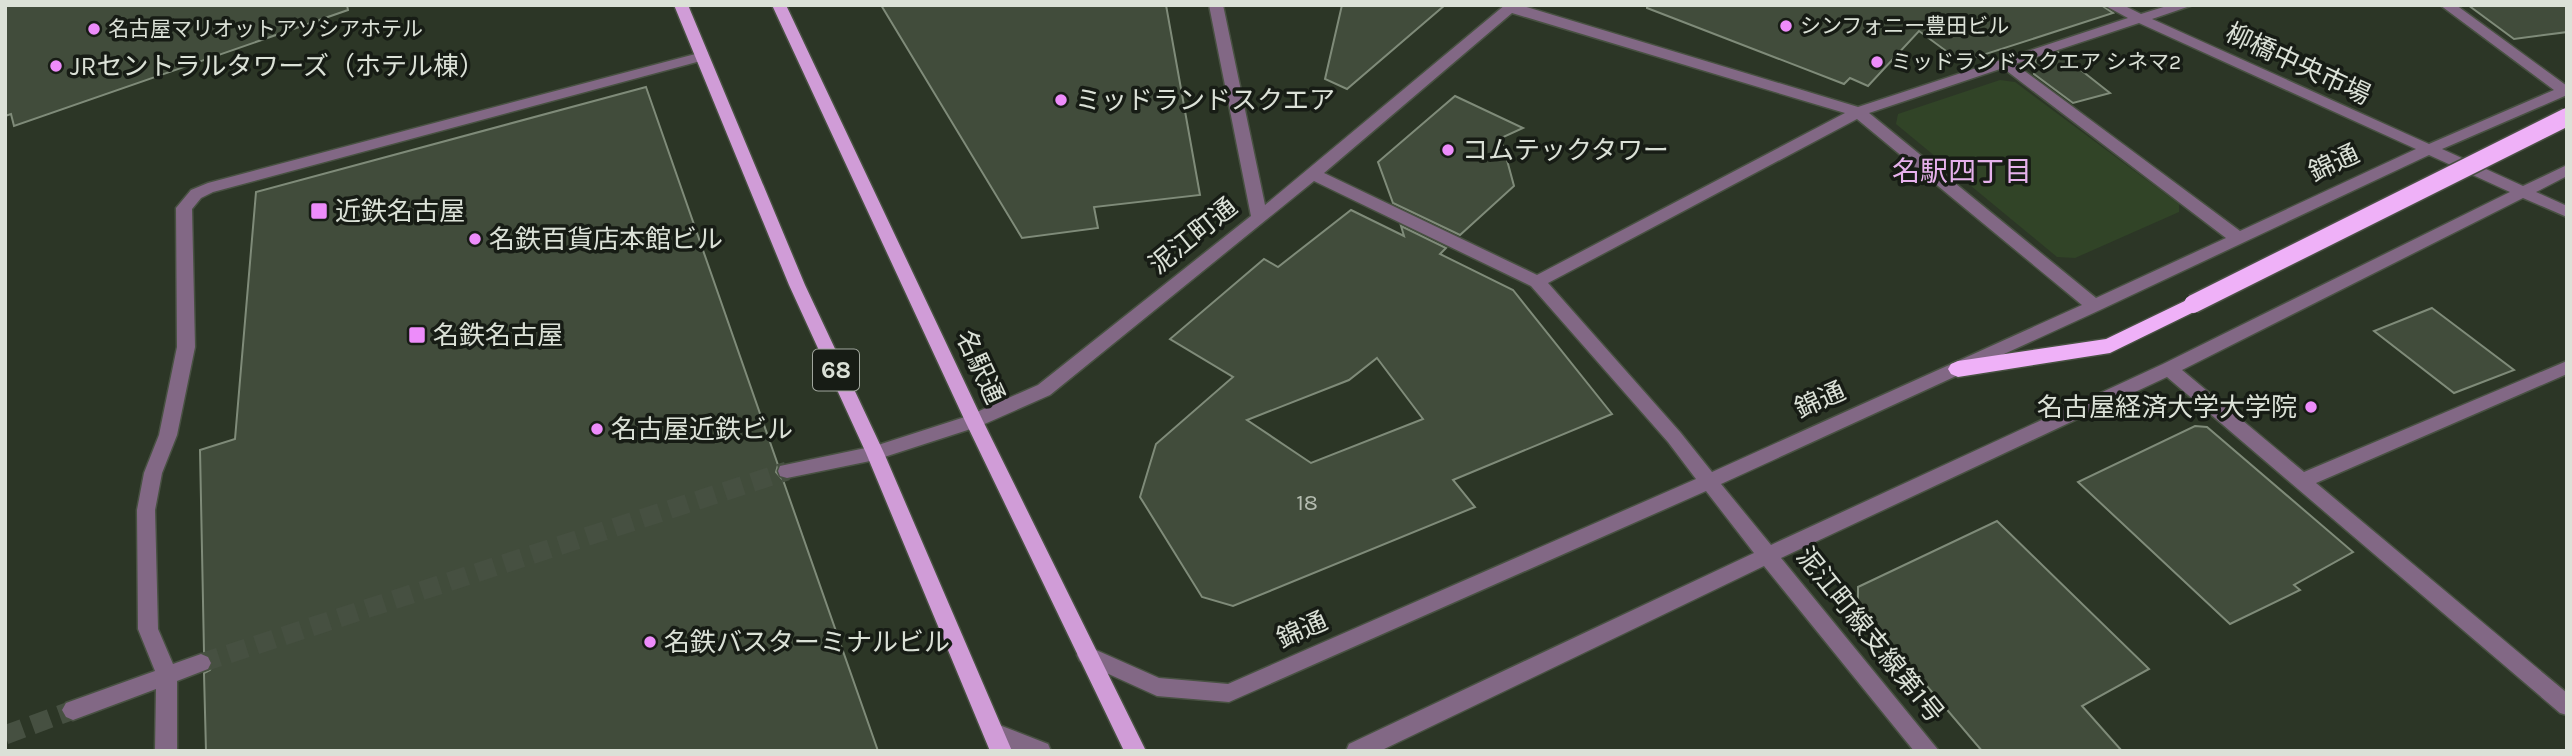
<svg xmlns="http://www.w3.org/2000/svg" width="2572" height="756" viewBox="0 0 2572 756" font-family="Karla,'Noto Sans JP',sans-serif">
	<rect width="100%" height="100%" fill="#2c3626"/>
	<!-- green -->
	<path fill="#314427" d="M 2000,80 L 2015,82 L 2179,204 L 2179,212 L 2075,258 L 2057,257 L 1896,124 L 1898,114 Z"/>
	<!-- building -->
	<g fill="#414c3b" stroke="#7f8b79" stroke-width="2" fill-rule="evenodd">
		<path d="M 5,5 L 347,5 L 348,10 L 14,126 L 11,114 L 5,116 Z"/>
		<path d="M 881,5 L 1166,5 L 1200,195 L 1094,207 L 1098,228 L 1022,238 Z"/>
		<path d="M 1342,5 L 1445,5 L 1347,89 L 1325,79 Z"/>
		<path d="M 1647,5 L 2101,5 L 2113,13 L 1961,62 L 1919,31 L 1868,86 L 1850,78 L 1844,84 L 1647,8 Z"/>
		<path d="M 2468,5 L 2567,5 L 2567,32 L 2514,39 Z"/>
		<path d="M 2058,52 L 2110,93 L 2073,103 L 2034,74 L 2036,60 Z"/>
		<path d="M 646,87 L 778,465 L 776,472 L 783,480 L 878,751 L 206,751 L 204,673 L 210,670 L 213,662 L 210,656 L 204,652 L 200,450 L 235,439 L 256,192 Z"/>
		<path d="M 1455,96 L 1523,128 L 1501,138 L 1514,186 L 1460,235 L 1393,203 L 1378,162 Z"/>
		<path d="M 1351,210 L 1404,236 L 1401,226 L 1446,248 L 1440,254 L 1513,290 L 1612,414 L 1453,480 L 1475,507 L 1233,606 L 1202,597 L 1140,497 L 1156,444 L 1233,377 L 1170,339 L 1264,259 L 1278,267 ZM 1377,358 L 1423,419 L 1311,463 L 1247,420 L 1349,380 Z"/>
		<path d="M 2432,308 L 2514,370 L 2454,393 L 2374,331 Z"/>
		<path d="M 2195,426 L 2207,427 L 2353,552 L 2294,585 L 2300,590 L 2230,624 L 2078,482 Z"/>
		<path d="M 1997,521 L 2149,669 L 2082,706 L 2122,751 L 1982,751 L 1858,605 L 1858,587 Z"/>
	</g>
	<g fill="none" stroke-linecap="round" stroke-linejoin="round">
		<!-- minor-tunnel -->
		<g stroke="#465041" stroke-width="19" stroke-dasharray="19 10" stroke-linecap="butt">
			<path d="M 201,663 L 787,471"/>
			<path d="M 5,735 L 73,710"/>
		</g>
		<!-- minor casing -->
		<g stroke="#485142" stroke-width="3">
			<g id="minor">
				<path d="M 1209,5 L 1223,5 L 1265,205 L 1505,5 L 1520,5 L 1858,107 L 2128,18 L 2104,5 L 2123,5 L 2141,14 L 2170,5 L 2193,5 L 2152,19 L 2429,144 L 2554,90 L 2440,5 L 2456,5 L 2567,86 L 2567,95 L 2442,149 L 2523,186 L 2567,165 L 2567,176 L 2536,192 L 2567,206 L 2567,217 L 2523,198 L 2182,370 L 2304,472 L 2567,361 L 2567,374 L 2316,483 L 2567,693 L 2567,715 L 2560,713 L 2167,377 L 1781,558 L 1939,751 L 1914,751 L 1764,566 L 1380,751 L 1346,751 L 1349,744 L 1754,553 L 1706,491 L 1229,702 L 1157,696 L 1080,661 L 1077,655 L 1080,649 L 1087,646 L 1159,678 L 1228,684 L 1696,479 L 1668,442 L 1531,286 L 1314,181 L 1050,395 L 980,426 L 875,460 L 787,478 L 780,476 L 778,471 L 780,466 L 875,446 L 968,416 L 1038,385 L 1251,216 ZM 1512,13 L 1845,113 L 1537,275 L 1324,173 ZM 2139,23 L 2416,149 L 2240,231 L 2015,64 ZM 2003,68 L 2226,238 L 2096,298 L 1869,113 ZM 1857,119 L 2082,305 L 1712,472 L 1680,432 L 1548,283 ZM 2429,155 L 2510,192 L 2163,364 L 1771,545 L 1721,484 L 2100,310 Z"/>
				<path d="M 703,52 L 708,53 L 708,59 L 213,192 L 201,198 L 192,209 L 195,347 L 177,435 L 162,473 L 155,510 L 158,629 L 173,664 L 201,654 L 208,657 L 211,663 L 208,669 L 177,681 L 177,751 L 155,751 L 156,689 L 73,720 L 66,717 L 62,710 L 66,703 L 155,671 L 138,629 L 137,510 L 144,473 L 159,435 L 177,347 L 176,208 L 191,190 L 208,183 Z"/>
				<path d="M 994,723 L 1048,744 L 1051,751 L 1014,751 L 986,740 L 983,733 L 986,726 Z"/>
			</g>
		</g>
		<!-- major casing -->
		<g stroke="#485142" stroke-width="3">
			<g id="major">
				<path d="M 674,5 L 688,5 L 805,285 L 884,453 L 1012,751 L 990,751 L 866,453 L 789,285 Z"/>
				<path d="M 772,5 L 786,5 L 983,421 L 1146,751 L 1124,751 L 965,421 Z"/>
			</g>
		</g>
		<!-- highway casing -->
		<g stroke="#485142" stroke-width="3">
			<path id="highway" d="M 2193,297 L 2200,299 L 2203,304 L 2200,309 L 2110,353 L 1958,377 L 1951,374 L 1948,369 L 1951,364 L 1958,361 L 2106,339 Z"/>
		</g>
		<!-- minor -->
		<use href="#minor" fill="#826885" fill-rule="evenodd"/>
		<!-- major -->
		<use href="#major" fill="#d09cd7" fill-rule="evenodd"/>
		<!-- highway -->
		<use href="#highway" fill="#efb1f8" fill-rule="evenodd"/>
		<!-- highway-bridge casing -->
		<g stroke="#485142" stroke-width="21" stroke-linecap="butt">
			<path id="highway-bridge" d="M 2193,304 L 2567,117"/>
		</g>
		<!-- highway-bridge -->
		<use href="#highway-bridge" stroke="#efb1f8" stroke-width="18"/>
	</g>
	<!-- markers -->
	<g fill="#ed8cfa" stroke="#171c15" stroke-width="2.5">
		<circle cx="1786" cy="26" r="7"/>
		<circle cx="94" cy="29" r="7"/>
		<circle cx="1877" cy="62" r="7"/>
		<circle cx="56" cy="66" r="7"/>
		<circle cx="1061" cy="100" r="7"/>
		<circle cx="1448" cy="150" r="7"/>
		<rect x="310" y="202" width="18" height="18" rx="3.5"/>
		<circle cx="475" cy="239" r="7"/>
		<rect x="408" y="326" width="18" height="18" rx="3.5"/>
		<circle cx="2311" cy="407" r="7"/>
		<circle cx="597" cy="429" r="7"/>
		<circle cx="650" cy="642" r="7"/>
	</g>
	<g text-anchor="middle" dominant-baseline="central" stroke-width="7" stroke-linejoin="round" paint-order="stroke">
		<!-- far-poi labels -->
		<g font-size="21" fill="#dbe1d7" stroke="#171c15" text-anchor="start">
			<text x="1800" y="26">シンフォニー豊田ビル</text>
			<text x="108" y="29">名古屋マリオットアソシアホテル</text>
			<text x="1891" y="62">ミッドランドスクエア シネマ2</text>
		</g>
		<!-- number labels -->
		<g font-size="23" fill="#b4bcb0">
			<text x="1307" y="502">18</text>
		</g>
		<!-- shield labels -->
		<rect fill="#171c15" stroke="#a0a69d" stroke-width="2" x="813" y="349.5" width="46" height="41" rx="5"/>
		<g font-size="24" font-weight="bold" fill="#dbe1d7">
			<text x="836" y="370">68</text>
		</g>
		<!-- street labels -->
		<g font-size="26" fill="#dbe1d7" stroke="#171c15">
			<text transform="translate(2298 64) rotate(25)">柳橋中央市場</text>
			<text transform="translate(2334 163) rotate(-25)">錦通</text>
			<text transform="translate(1193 236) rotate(-39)">泥江町通</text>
			<text transform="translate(980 367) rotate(65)">名駅通</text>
			<text transform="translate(1820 400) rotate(-24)">錦通</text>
			<text transform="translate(1302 630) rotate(-24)">錦通</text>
			<text transform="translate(1870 635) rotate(51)">泥江町線支線第1号</text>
		</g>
		<!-- poi labels -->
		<g font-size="26" fill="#dbe1d7" stroke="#171c15" text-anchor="start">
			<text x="70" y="66">JRセントラルタワーズ（ホテル棟）</text>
			<text x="1075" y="100">ミッドランドスクエア</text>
			<text x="1462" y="150">コムテックタワー</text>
			<text x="335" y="211">近鉄名古屋</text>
			<text x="489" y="239">名鉄百貨店本館ビル</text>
			<text x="433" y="335">名鉄名古屋</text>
			<text x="2297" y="407" text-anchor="end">名古屋経済大学大学院</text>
			<text x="611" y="429">名古屋近鉄ビル</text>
			<text x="664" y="642">名鉄バスターミナルビル</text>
		</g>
		<!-- neighbourhood labels -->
		<g font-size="28" fill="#e6b1ec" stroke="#171c15">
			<text x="1962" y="171">名駅四丁目</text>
		</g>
	</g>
	<!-- border -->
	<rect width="2572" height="756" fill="none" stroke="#dbe1d7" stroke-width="14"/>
</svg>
